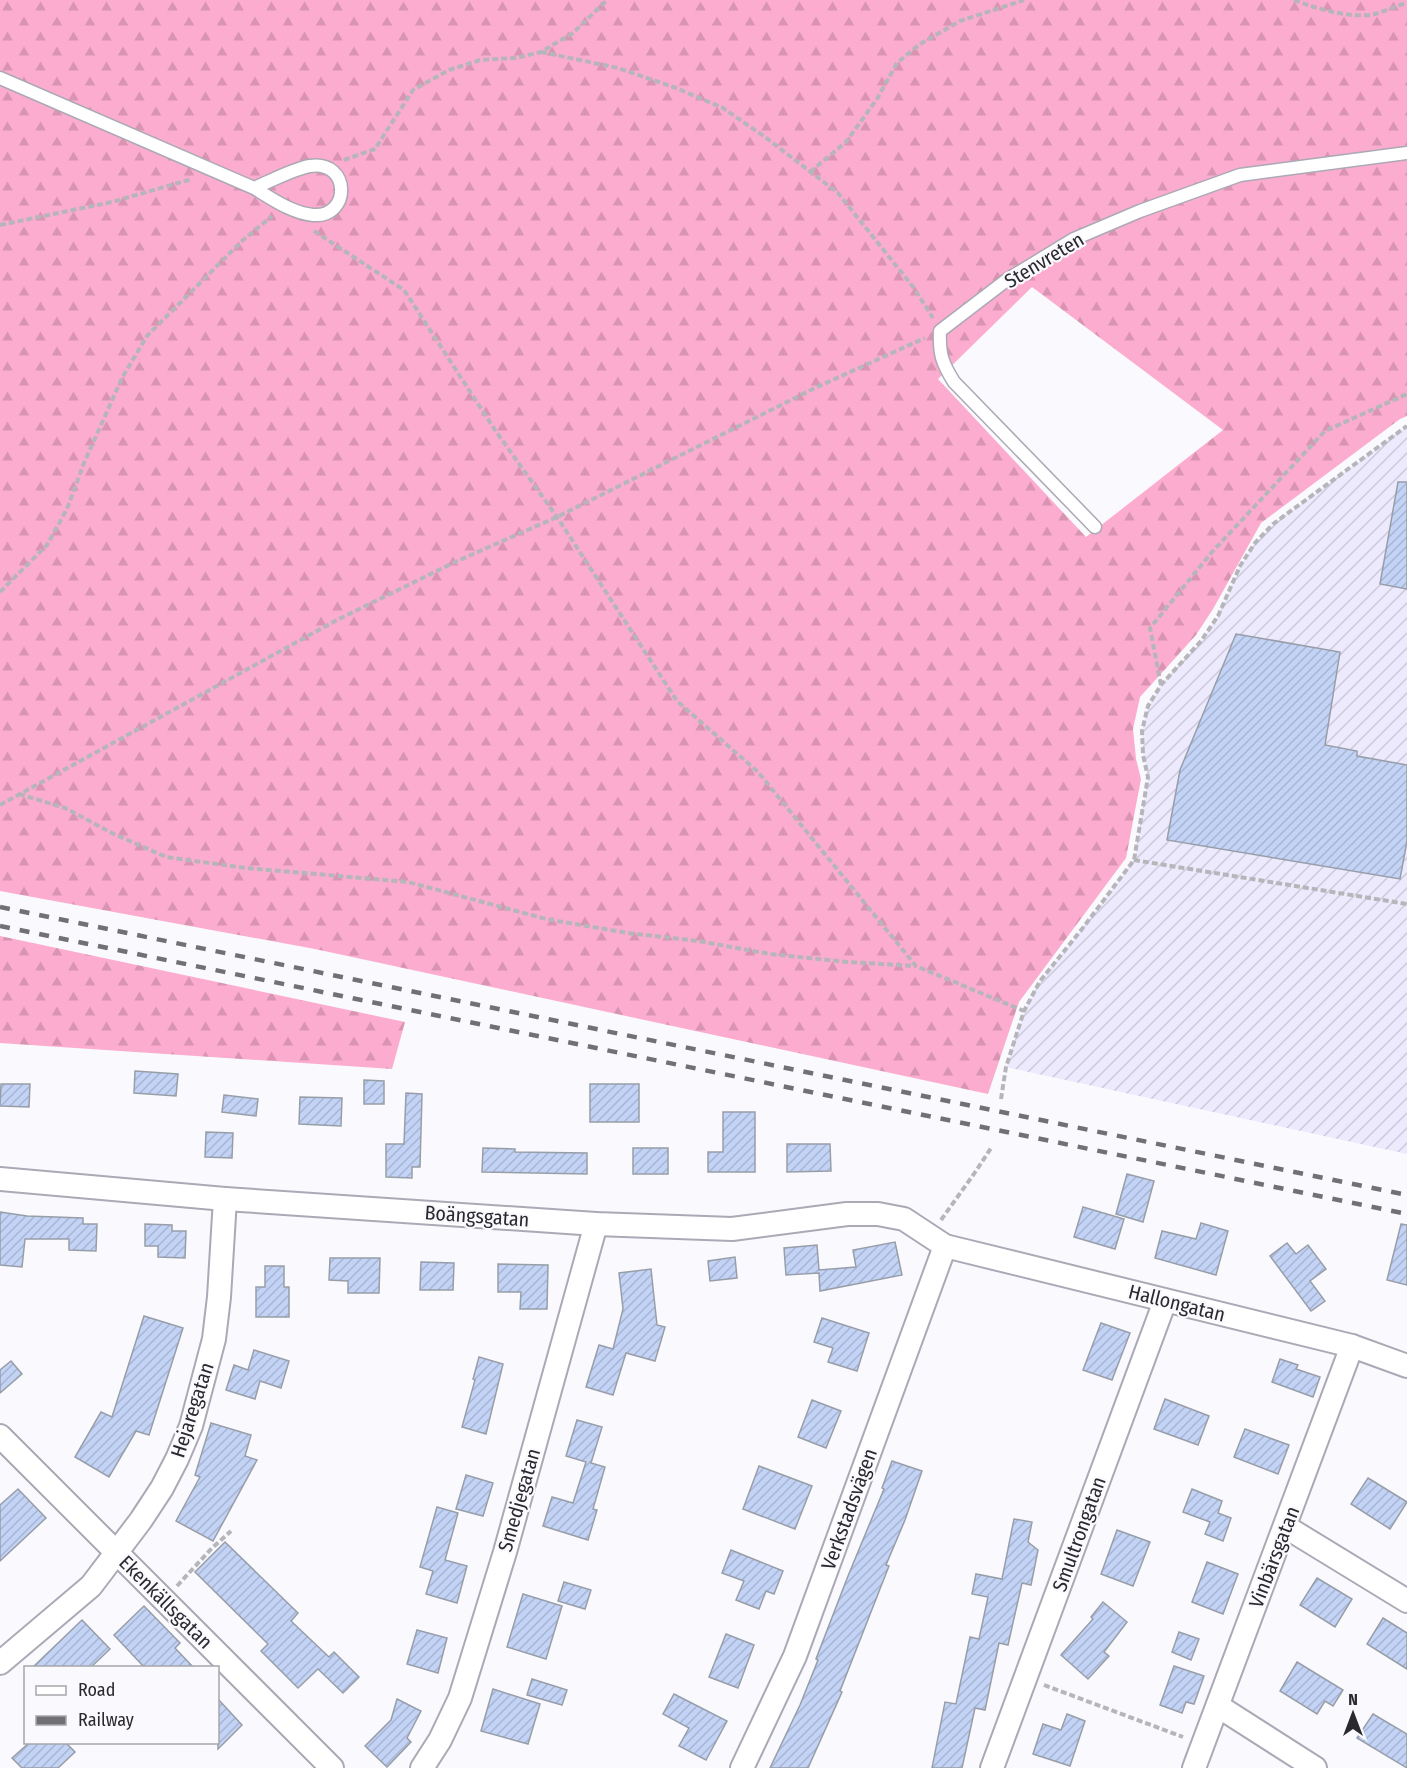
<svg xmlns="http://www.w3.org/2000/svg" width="1407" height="1768" viewBox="0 0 1407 1768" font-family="'Fira Sans Condensed',sans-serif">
	<defs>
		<pattern id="industrial-furrows" width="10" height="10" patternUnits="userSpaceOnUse" patternTransform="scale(1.5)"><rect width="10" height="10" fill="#edeafe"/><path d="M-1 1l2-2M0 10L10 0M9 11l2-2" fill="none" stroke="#cbc9da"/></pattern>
		<pattern id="forest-firs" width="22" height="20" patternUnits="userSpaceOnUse" patternTransform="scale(1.5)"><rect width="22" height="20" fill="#fcacce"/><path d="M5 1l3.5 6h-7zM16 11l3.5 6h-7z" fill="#d894b1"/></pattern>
		<pattern id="building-hatch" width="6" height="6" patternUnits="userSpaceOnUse" patternTransform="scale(1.5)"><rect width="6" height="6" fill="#c2d3f6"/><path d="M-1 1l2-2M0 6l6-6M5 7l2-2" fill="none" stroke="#a7b5d3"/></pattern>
	</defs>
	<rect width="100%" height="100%" fill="#faf9fe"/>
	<!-- industrial -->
	<path fill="url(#industrial-furrows)" d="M 1407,426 L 1407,1154 L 1006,1067 L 1024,1011 L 1040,981 L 1082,929 L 1134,860 L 1148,777 L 1143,755 L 1142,731 L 1148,706 L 1161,685 L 1201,641 L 1218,616 L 1240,566 L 1255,543 L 1273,524 Z"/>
	<!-- forest -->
	<g fill="url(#forest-firs)" fill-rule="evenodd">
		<path d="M 0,0 L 1407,0 L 1407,416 L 1400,419 L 1261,523 L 1213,609 L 1196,635 L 1140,697 L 1133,729 L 1136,759 L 1141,779 L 1126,858 L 1019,1002 L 988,1094 L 315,949 L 0,891 ZM 1032,287 L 1223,430 L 1086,537 L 938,379 Z"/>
		<path d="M 0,936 L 405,1022 L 392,1069 L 0,1043 Z"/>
	</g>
	<!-- building -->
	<g fill="url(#building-hatch)" stroke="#989ea8" stroke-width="1.5">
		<path d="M 1398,482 L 1407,482 L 1407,589 L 1380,584 Z"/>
		<path d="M 1236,634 L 1340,652 L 1325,745 L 1357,751 L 1357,756 L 1407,765 L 1407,841 L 1400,879 L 1167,840 L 1180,770 Z"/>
		<path d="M 135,1071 L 178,1074 L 176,1096 L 134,1093 Z"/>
		<path d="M 364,1080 L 384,1081 L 384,1104 L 364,1104 Z"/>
		<path d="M 1,1084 L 30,1084 L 29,1107 L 0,1106 Z"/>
		<rect x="590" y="1084" width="49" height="38"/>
		<path d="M 406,1093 L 422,1094 L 420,1167 L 412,1167 L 412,1178 L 386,1177 L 386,1144 L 404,1144 Z"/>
		<path d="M 224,1095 L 258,1099 L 256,1116 L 222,1112 Z"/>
		<path d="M 300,1097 L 342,1098 L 341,1126 L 299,1124 Z"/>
		<path d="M 723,1112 L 755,1112 L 755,1172 L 708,1172 L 708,1152 L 723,1152 Z"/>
		<path d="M 206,1132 L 233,1133 L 232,1158 L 205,1157 Z"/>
		<path d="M 787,1144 L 830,1144 L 831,1171 L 787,1172 Z"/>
		<path d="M 483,1148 L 515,1149 L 515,1152 L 587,1153 L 587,1174 L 482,1172 Z"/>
		<rect x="633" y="1148" width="35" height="26"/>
		<path d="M 1127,1174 L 1154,1181 L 1143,1222 L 1116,1214 Z"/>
		<path d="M 1083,1207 L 1124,1219 L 1115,1249 L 1074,1237 Z"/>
		<path d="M 0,1212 L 27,1216 L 83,1218 L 83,1224 L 97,1224 L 96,1251 L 69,1250 L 69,1239 L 25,1239 L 22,1267 L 0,1265 Z"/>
		<path d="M 1201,1223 L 1228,1231 L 1216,1275 L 1155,1258 L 1162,1231 L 1196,1239 Z"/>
		<path d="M 145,1224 L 172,1225 L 172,1231 L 186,1231 L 185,1258 L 158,1257 L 158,1246 L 145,1246 Z"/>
		<path d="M 1401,1224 L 1407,1225 L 1407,1285 L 1387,1280 Z"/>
		<path d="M 895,1242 L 902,1275 L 820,1291 L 819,1273 L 786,1275 L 784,1248 L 817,1245 L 819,1270 L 856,1267 L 853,1250 Z"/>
		<path d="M 1287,1243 L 1296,1254 L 1308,1245 L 1326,1269 L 1310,1281 L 1325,1301 L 1311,1311 L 1270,1256 Z"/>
		<path d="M 735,1257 L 737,1278 L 710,1281 L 708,1261 Z"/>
		<path d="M 330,1258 L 380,1258 L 379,1293 L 348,1293 L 348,1281 L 329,1280 Z"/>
		<path d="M 421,1262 L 454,1263 L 453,1290 L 420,1290 Z"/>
		<path d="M 498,1264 L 548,1265 L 547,1309 L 520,1309 L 521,1292 L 498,1292 Z"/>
		<path d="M 265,1266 L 284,1266 L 284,1287 L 289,1287 L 289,1317 L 256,1317 L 256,1287 L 265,1287 Z"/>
		<path d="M 651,1269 L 657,1325 L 665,1327 L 655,1361 L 626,1353 L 613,1395 L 586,1387 L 599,1345 L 613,1349 L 623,1309 L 619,1273 Z"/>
		<path d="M 144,1316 L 183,1328 L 149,1435 L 136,1431 L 109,1477 L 75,1457 L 101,1412 L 112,1417 Z"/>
		<path d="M 822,1318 L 869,1333 L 857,1371 L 828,1362 L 833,1348 L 814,1342 Z"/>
		<path d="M 1101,1323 L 1130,1333 L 1112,1380 L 1083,1370 Z"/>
		<path d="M 254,1350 L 289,1361 L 281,1388 L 260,1381 L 255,1399 L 226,1390 L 234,1365 L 248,1370 Z"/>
		<path d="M 479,1357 L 503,1364 L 486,1434 L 462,1427 L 475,1380 L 473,1379 Z"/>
		<path d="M 1280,1359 L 1298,1365 L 1296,1369 L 1320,1377 L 1313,1397 L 1272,1382 Z"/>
		<path d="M 11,1361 L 22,1374 L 0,1393 L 0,1370 Z"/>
		<path d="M 1165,1399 L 1209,1416 L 1198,1445 L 1154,1429 Z"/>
		<path d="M 812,1400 L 841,1411 L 826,1448 L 798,1437 Z"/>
		<path d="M 577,1420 L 602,1427 L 591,1463 L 605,1467 L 593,1509 L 597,1510 L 588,1540 L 543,1526 L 552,1497 L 573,1503 L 586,1462 L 566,1456 Z"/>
		<path d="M 211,1423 L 251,1435 L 245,1456 L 257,1460 L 213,1541 L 176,1521 L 200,1477 L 195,1475 Z"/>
		<path d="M 1245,1429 L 1289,1445 L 1278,1474 L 1234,1457 Z"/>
		<path d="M 892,1461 L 922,1471 L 905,1520 L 886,1565 L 889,1566 L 840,1691 L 842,1692 L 808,1768 L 770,1768 L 800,1705 L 818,1660 L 816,1659 L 848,1576 L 884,1489 L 882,1488 Z"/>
		<path d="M 759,1466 L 812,1486 L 795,1529 L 743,1509 Z"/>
		<path d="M 466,1475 L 493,1483 L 483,1516 L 456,1509 Z"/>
		<path d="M 1368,1478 L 1407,1502 L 1390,1529 L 1351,1504 Z"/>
		<path d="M 18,1489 L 46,1518 L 0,1561 L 0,1505 Z"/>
		<path d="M 1192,1489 L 1222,1501 L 1218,1513 L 1231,1518 L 1223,1541 L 1205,1534 L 1210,1522 L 1183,1512 Z"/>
		<path d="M 437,1507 L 458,1513 L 445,1560 L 467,1566 L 457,1603 L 426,1594 L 433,1571 L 420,1567 Z"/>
		<path d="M 1014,1519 L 1032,1522 L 1028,1542 L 1038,1550 L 1031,1585 L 1022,1583 L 1008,1645 L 999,1643 L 985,1710 L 975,1708 L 962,1768 L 932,1768 L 945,1702 L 956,1704 L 970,1637 L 979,1639 L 988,1597 L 972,1594 L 976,1574 L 1002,1579 Z"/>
		<path d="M 1117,1530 L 1150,1542 L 1133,1586 L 1101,1574 Z"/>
		<path d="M 225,1542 L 298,1613 L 291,1621 L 329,1657 L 334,1652 L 359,1677 L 343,1693 L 318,1669 L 298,1688 L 261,1651 L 268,1644 L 195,1572 Z"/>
		<path d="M 731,1550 L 783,1571 L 774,1594 L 766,1591 L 759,1609 L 736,1600 L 744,1581 L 722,1573 Z"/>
		<path d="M 1207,1562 L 1238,1574 L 1223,1614 L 1192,1602 Z"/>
		<path d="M 1317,1578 L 1352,1599 L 1335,1627 L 1300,1605 Z"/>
		<path d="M 564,1582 L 591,1590 L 585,1609 L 558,1601 Z"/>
		<path d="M 523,1594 L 562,1606 L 546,1659 L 507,1647 Z"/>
		<path d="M 1103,1602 L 1127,1622 L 1104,1652 L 1109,1656 L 1088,1679 L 1061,1655 L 1093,1619 L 1091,1617 Z"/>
		<path d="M 144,1606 L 180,1643 L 175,1648 L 194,1668 L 145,1668 L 114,1635 Z"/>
		<path d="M 1383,1618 L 1407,1633 L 1407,1669 L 1367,1644 Z"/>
		<path d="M 82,1620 L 110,1649 L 90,1668 L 32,1668 Z"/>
		<path d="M 417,1630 L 447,1638 L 438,1673 L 407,1664 Z"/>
		<path d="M 1179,1632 L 1199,1639 L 1191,1660 L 1172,1652 Z"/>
		<path d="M 726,1634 L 754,1645 L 738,1688 L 709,1677 Z"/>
		<path d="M 1297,1662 L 1343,1690 L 1333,1706 L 1325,1701 L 1317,1714 L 1280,1691 Z"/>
		<path d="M 1174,1666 L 1204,1676 L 1194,1704 L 1186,1702 L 1182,1713 L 1160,1705 Z"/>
		<path d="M 532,1679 L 567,1690 L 562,1705 L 527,1695 Z"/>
		<path d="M 493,1689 L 540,1704 L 528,1744 L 481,1731 Z"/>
		<path d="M 674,1694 L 727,1721 L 706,1760 L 679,1746 L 689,1728 L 663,1714 Z"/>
		<path d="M 218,1699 L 242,1725 L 218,1749 Z"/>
		<path d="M 397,1699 L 421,1711 L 407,1738 L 411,1742 L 387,1767 L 365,1746 L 391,1720 Z"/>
		<path d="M 1067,1714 L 1085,1721 L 1070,1766 L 1033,1754 L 1043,1724 L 1061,1730 Z"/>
		<path d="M 1373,1714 L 1407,1734 L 1407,1768 L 1357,1738 Z"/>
		<path d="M 29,1743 L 66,1743 L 75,1752 L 58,1768 L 22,1768 L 12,1758 Z"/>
	</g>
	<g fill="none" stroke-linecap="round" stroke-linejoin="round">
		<!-- service casing -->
		<g stroke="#aaa9b5" stroke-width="15">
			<g id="service">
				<path d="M 0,78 L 254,188 C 272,199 292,213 313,215 C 351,218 351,160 310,166 C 295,168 269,182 254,188"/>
				<path d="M 1095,527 L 954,382 C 942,363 939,354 940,331 L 1008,279 L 1074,239 L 1140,211 L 1240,175 L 1407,153"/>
			</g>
		</g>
		<!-- minor casing -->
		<g stroke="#aaa9b5" stroke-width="26">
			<g id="minor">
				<path d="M 0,1179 L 225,1199 L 596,1224 L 732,1229 L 847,1214 L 878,1214 L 904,1219 L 945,1246 L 1352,1346 L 1407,1366"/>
				<path d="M 0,1436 L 332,1768"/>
				<path d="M 1286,1527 L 1407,1601"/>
				<path d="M 0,1663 L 91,1586 L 141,1520 L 162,1488 L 177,1459 L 191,1426 L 214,1339 L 219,1297 L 225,1199"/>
				<path d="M 1218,1706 L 1315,1768"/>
				<path d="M 422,1768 L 440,1740 L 460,1698 L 505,1552 L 596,1224"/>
				<path d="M 742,1768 L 795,1656 L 945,1246"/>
				<path d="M 992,1768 L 1165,1301"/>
				<path d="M 1194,1768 L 1352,1346"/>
			</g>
		</g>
		<!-- path -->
		<g stroke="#b6b6ba" stroke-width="4" stroke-dasharray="6 3" stroke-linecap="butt">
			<path d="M 1294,0 C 1318,9 1344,17 1370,15 C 1382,13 1395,6 1407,3"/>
			<path d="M 541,52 L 618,68 L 676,88 L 723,108 L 765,137 L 838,193 L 914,288 L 933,318"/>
			<path d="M 344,160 L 375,149 L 413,90 L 449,70 L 480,60 L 516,58 L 541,52 L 573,33 L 607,0"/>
			<path d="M 810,172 L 846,142 L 877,99 L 897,63 L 920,44 L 960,21 L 1024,0"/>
			<path d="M 0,225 L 112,202 L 192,179"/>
			<path d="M 314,231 L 404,290 L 495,430 L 557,517 L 677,701 L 758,772 L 916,966 L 1024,1011"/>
			<path d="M 0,592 L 47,545 L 67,509 L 84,463 L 122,378 L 147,336 L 242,241 L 272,216"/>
			<path d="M 1161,685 L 1150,628 L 1212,552 L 1325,431 L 1407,394"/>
			<path d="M 19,794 L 65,808 L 114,834 L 166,857 L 246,868 L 408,882 L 546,919 L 628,933 L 698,941 L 770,954 L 848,962 L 915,966"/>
			<path d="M 0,805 L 337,620 L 455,562 L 557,517 L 817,387 L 925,338"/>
			<path d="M 1134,860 L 1407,904"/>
			<path d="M 1001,1099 L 1006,1067 L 1024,1011 L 1040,981 L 1082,929 L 1134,860 L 1148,777 L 1143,755 L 1142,731 L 1148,706 L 1161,685 L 1201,641 L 1218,616 L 1240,566 L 1255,543 L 1273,524 L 1407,426"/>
			<path d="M 941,1220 L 976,1171 L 991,1148"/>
			<path d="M 177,1586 L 212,1548 L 231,1531"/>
			<path d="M 1044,1685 L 1183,1737"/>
		</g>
		<!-- service -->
		<use href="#service" stroke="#fff" stroke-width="12"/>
		<!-- minor -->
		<use href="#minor" stroke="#fff" stroke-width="22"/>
		<!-- rail -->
		<g stroke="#717175" stroke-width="4.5" stroke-dasharray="10 10" stroke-linecap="butt">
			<path d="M 0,907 L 1407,1195"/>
			<path d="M 0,926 L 1407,1214"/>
		</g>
	</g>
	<g text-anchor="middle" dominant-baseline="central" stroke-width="4.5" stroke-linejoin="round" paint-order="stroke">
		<!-- street labels -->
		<g font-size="20" fill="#2a2a2e" stroke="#faf9fe">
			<text transform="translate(1044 260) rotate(-31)">Stenvreten</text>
			<text transform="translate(477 1216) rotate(4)">Boängsgatan</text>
			<text transform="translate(1177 1303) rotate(14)">Hallongatan</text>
			<text transform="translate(192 1410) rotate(-72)">Hejaregatan</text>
			<text transform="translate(519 1500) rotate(-74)">Smedjegatan</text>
			<text transform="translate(849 1509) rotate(-70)">Verkstadsvägen</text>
			<text transform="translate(1079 1534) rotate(-70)">Smultrongatan</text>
			<text transform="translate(1274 1557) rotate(-69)">Vinbärsgatan</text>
			<text transform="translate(166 1602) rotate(45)">Ekenkällsgatan</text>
		</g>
	</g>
	<!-- legend -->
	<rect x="24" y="1666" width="195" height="78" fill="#faf9fe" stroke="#a7a6ab" stroke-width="1.5"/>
	<rect x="36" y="1686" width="30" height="9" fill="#ffffff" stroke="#a7a6ab" stroke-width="1.5"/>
	<text x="78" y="1696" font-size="18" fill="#2a2a2e">Road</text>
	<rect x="36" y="1716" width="30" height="9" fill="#717175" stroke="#a7a6ab" stroke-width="1.5"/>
	<text x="78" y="1726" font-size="18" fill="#2a2a2e">Railway</text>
	<!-- north arrow -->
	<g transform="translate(1353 1714)" stroke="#faf9fe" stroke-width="4.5" paint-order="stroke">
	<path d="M0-4.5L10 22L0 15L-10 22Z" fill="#2a2a2e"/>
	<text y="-9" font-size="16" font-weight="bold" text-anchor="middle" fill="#2a2a2e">N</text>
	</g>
</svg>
